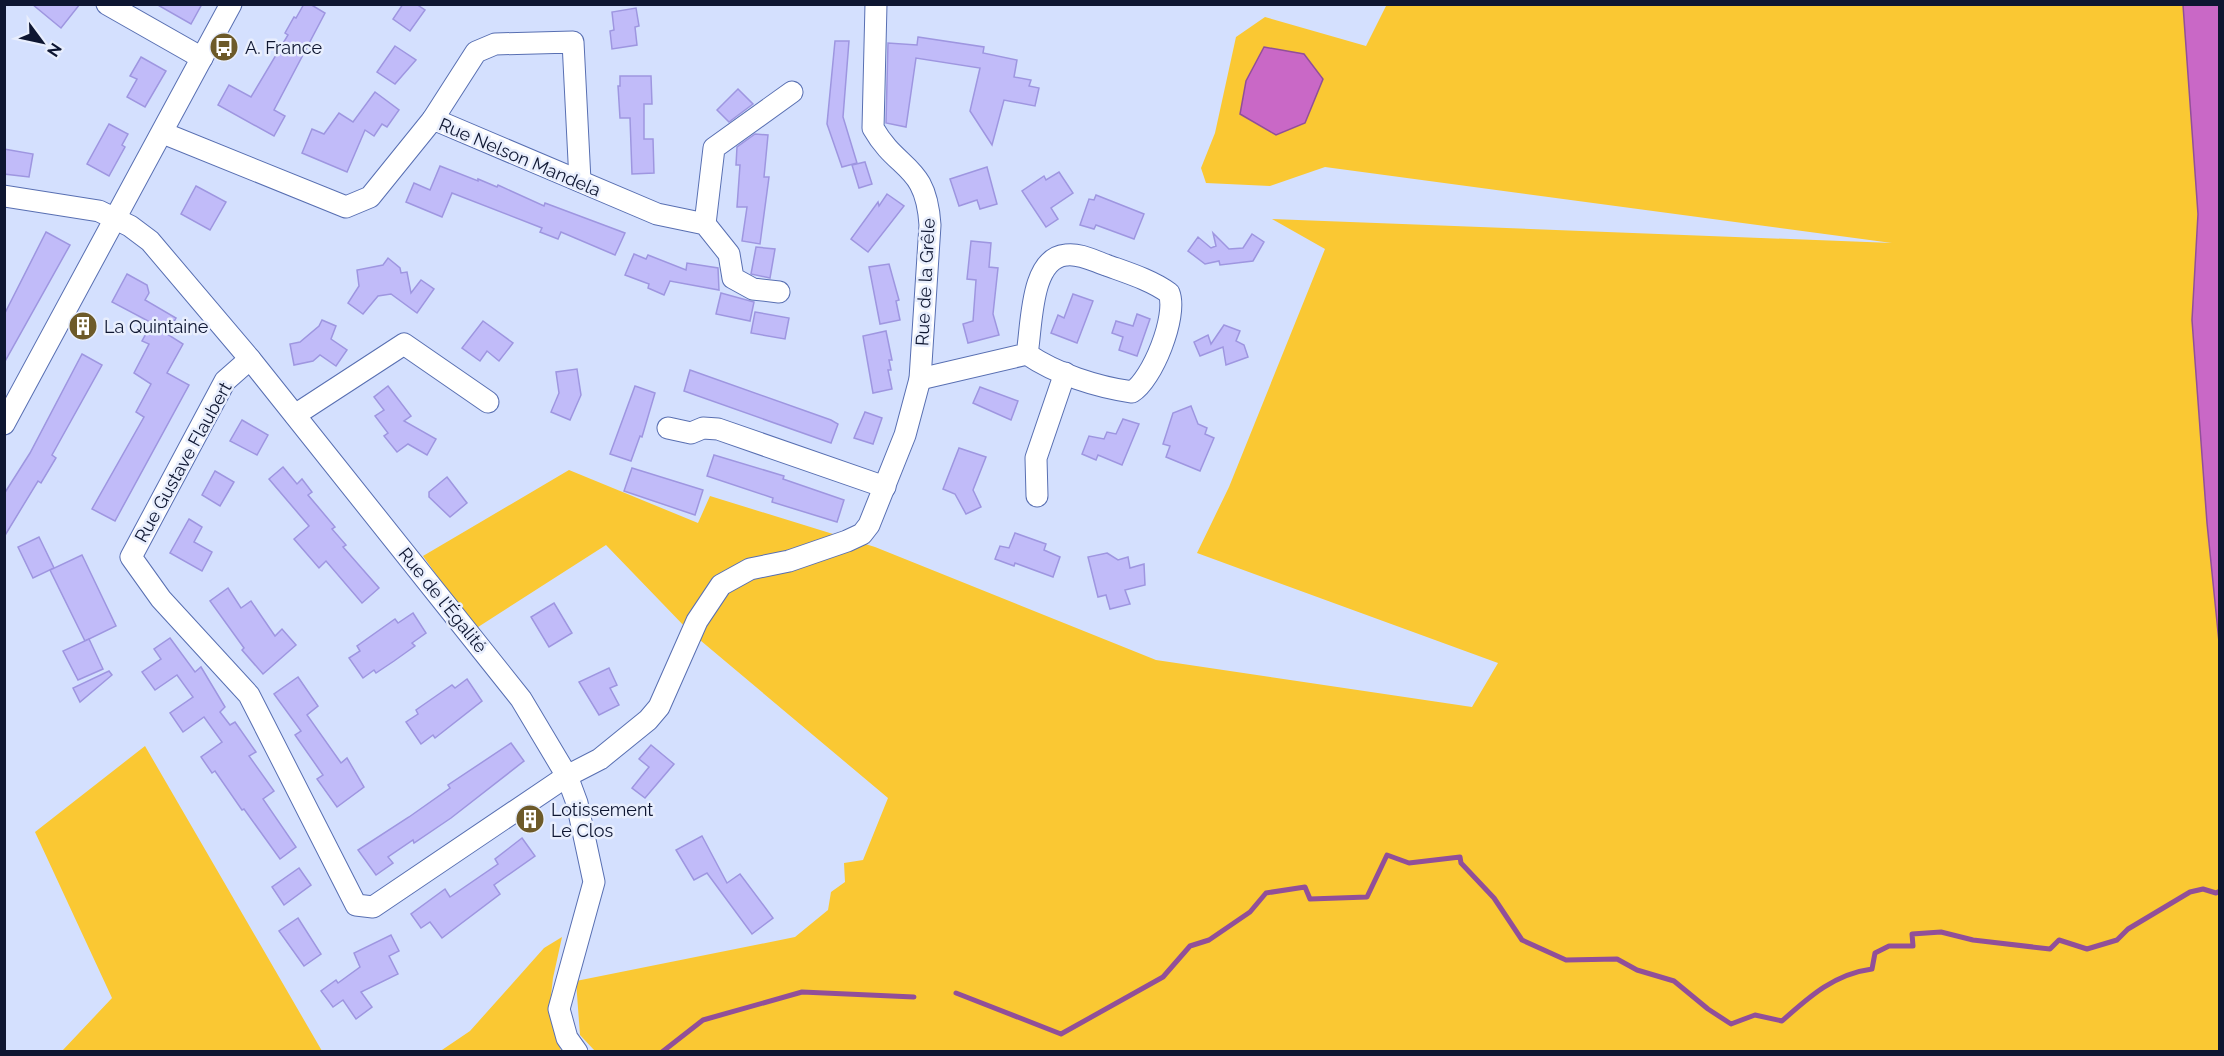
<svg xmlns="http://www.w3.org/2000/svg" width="2224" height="1056" viewBox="0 0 2224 1056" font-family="Raleway,sans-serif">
	<rect width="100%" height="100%" fill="#d4e0fe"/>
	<!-- green -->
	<g fill="#fac833">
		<path d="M 1387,4 L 2186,5 L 2198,214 L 2192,320 L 2207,523 L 2220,642 L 2219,1051 L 595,1051 L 580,1035 L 576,981 L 795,937 L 828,910 L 831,892 L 845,882 L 844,863 L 863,860 L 888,798 L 688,630 L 606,545 L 475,629 L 423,556 L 569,470 L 698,523 L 710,496 L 875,547 L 1156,660 L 1472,707 L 1498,663 L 1197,553 L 1229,487 L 1325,249 L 1272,219 L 1892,243 L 1325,167 L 1270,186 L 1206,183 L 1201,168 L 1215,133 L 1236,37 L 1265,17 L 1366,46 Z"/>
		<path d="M 145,746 L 322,1051 L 62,1051 L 112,998 L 35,832 Z"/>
		<path d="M 562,937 L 553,978 L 549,1013 L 561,1051 L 439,1052 L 470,1031 L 544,948 Z"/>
	</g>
	<!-- water -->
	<g fill="#c968c6" stroke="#914f99" stroke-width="1.5">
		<path d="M 2183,5 L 2219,5 L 2219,642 L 2207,523 L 2192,320 L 2198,214 Z"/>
		<path d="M 1264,47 L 1304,54 L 1323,79 L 1305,123 L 1276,135 L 1240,114 L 1246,81 Z"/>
	</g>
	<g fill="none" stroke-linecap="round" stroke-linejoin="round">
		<!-- stream -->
		<g stroke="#914f99" stroke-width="5">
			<path d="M 956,993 L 1061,1034 L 1163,977 L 1190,946 L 1209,940 L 1250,912 L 1266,893 L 1305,887 L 1310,899 L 1367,897 L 1387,855 L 1409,863 L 1460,857 L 1461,863 L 1494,898 L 1522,940 L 1566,960 L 1617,959 L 1637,970 L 1674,981 L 1708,1009 L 1731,1024 L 1755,1015 L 1782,1021 C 1809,997 1834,974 1872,969 L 1875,953 L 1889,946 L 1913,946 L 1912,934 L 1941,932 L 1973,940 L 2050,949 L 2059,940 L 2087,949 L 2117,940 L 2128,929 L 2190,892 L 2203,889 L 2216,893 L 2220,891"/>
			<path d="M 662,1052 L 703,1020 L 802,992 L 914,997"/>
		</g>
	</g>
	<!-- building -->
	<g fill="#c1bbf9" stroke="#9e96e0" stroke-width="1.5">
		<path d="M 32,4 L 80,4 L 61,28 Z"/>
		<path d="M 156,4 L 202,4 L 191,24 Z"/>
		<path d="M 304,4 L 310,4 L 325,13 L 274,110 L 285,116 L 274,136 L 218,105 L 229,85 L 251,97 L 288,35 L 285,33 L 294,17 L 296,18 Z"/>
		<path d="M 403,4 L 416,4 L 425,10 L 410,31 L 393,19 Z"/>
		<path d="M 636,8 L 639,26 L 635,27 L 637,45 L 612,49 L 610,31 L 614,30 L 612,12 Z"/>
		<path d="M 918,37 L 984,47 L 983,53 L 1017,60 L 1014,77 L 1031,80 L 1029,86 L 1039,88 L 1035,106 L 1004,100 L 992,145 L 970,111 L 980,68 L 916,58 L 906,127 L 886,123 L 888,43 L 917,45 Z"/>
		<path d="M 835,41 L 849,41 L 843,117 L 857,163 L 842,167 L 827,124 Z"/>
		<path d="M 395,46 L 416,60 L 395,84 L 377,72 Z"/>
		<path d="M 141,57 L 166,71 L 145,107 L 127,97 L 137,79 L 130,76 Z"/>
		<path d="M 620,76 L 651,76 L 652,104 L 644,104 L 644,139 L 653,139 L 654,173 L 632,174 L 630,118 L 620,118 L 618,86 L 620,86 Z"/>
		<path d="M 738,89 L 753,104 L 729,122 L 717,110 Z"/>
		<path d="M 375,92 L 399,110 L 387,127 L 382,124 L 374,136 L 365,130 L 347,172 L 302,153 L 312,129 L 324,134 L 339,113 L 353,122 Z"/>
		<path d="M 109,124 L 128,134 L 122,145 L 125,147 L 109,176 L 87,164 Z"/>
		<path d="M 755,134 L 768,135 L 764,177 L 769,177 L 760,244 L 742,241 L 747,207 L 737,207 L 740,165 L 736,165 L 737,147 Z"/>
		<path d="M 4,149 L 33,154 L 29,177 L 4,174 Z"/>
		<path d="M 865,162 L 872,184 L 859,188 L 852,165 Z"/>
		<path d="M 440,166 L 478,181 L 478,179 L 497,187 L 498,185 L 544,206 L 545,203 L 625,233 L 615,255 L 561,232 L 558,239 L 540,232 L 542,228 L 452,193 L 442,217 L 406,202 L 414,183 L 430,190 Z"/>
		<path d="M 987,167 L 997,204 L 980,209 L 977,200 L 959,206 L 950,179 Z"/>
		<path d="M 1059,172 L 1073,193 L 1051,208 L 1058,219 L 1046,227 L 1022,191 L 1044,176 L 1046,180 Z"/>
		<path d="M 196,186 L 226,202 L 210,230 L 181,214 Z"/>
		<path d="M 887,194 L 904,206 L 868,252 L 851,239 L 878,202 L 879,206 Z"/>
		<path d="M 1096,195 L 1144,214 L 1134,239 L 1096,225 L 1094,229 L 1080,225 L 1089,199 L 1094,200 Z"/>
		<path d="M 46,232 L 70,245 L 4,363 L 4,315 Z"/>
		<path d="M 1213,233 L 1229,249 L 1243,248 L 1252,234 L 1264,242 L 1253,261 L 1220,265 L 1219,261 L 1205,264 L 1188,251 L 1198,237 L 1211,248 L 1216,246 Z"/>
		<path d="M 971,241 L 991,243 L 989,267 L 998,268 L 993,314 L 999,335 L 968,343 L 963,324 L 973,321 L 976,280 L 967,279 Z"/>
		<path d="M 756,247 L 775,249 L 770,278 L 751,274 Z"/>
		<path d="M 634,254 L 646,259 L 648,255 L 686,270 L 687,263 L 718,268 L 719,290 L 670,281 L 664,295 L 648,288 L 649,284 L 625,275 Z"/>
		<path d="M 388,258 L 400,268 L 401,273 L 407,272 L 411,293 L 421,280 L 434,289 L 417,313 L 391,294 L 378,296 L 363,314 L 348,303 L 359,286 L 357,270 L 383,265 Z"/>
		<path d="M 889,264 L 899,300 L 896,301 L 900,320 L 880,324 L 869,267 Z"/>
		<path d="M 127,274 L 147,285 L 149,293 L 145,300 L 176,318 L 167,334 L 183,344 L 167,373 L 189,385 L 115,521 L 92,509 L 144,417 L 136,412 L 151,384 L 134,373 L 149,344 L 142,341 L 152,323 L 112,302 Z"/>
		<path d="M 721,293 L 754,302 L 750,321 L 716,314 Z"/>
		<path d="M 1073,294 L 1093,301 L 1077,343 L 1051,333 L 1058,315 L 1064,318 Z"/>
		<path d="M 755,312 L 789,318 L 785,339 L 751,333 Z"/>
		<path d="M 1137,314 L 1150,319 L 1137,356 L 1119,350 L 1123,337 L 1112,333 L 1116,321 L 1133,326 Z"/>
		<path d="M 322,320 L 336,326 L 331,339 L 347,350 L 336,366 L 320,355 L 313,361 L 294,365 L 290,344 L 300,342 L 319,326 Z"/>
		<path d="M 483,321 L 513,343 L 499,361 L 487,351 L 480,361 L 462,348 Z"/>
		<path d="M 1224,325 L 1240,331 L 1236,341 L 1244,345 L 1248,357 L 1226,365 L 1223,347 L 1200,356 L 1194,342 L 1208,335 L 1211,344 Z"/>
		<path d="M 886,331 L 892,360 L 889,360 L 891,370 L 888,370 L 892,389 L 873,393 L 863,336 Z"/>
		<path d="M 82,354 L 102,365 L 52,455 L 56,458 L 41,483 L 38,481 L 4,537 L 4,494 L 30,453 Z"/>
		<path d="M 577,369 L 581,395 L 570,420 L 551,412 L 559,393 L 556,372 Z"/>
		<path d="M 690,370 L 831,420 L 838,424 L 831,443 L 684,391 Z"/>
		<path d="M 388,386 L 411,416 L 404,421 L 436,439 L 427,455 L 408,444 L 397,452 L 384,436 L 388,433 L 375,416 L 384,410 L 374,397 Z"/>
		<path d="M 635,386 L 655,393 L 642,437 L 640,436 L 631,461 L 610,454 Z"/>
		<path d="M 980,387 L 1018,401 L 1011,420 L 973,403 Z"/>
		<path d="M 1191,406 L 1198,424 L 1207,428 L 1205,434 L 1214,438 L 1200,471 L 1166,457 L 1170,446 L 1163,444 L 1173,413 Z"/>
		<path d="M 865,412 L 882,418 L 873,444 L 854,438 Z"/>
		<path d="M 1123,419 L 1139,424 L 1122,465 L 1098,455 L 1096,460 L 1082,454 L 1089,436 L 1104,439 L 1107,432 L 1116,434 Z"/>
		<path d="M 242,420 L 268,435 L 257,455 L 230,441 Z"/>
		<path d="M 959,448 L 986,457 L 973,490 L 981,507 L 966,514 L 955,494 L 943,489 Z"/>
		<path d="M 714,455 L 784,476 L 783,479 L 844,500 L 837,522 L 772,502 L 773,498 L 707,476 Z"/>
		<path d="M 283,467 L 297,484 L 302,479 L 312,492 L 308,495 L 335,527 L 332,529 L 346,545 L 343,547 L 379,588 L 362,603 L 326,561 L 319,568 L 294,539 L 309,526 L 269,479 Z"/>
		<path d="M 632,468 L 703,490 L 695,515 L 624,491 Z"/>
		<path d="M 215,471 L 234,482 L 220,506 L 202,495 Z"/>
		<path d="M 447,477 L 467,503 L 450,517 L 429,497 L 429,492 Z"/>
		<path d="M 189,519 L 202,527 L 194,542 L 212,552 L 202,571 L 170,553 Z"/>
		<path d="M 1015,533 L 1046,544 L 1044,550 L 1060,557 L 1053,577 L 1015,563 L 1014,566 L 995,559 L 1000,546 L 1009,548 Z"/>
		<path d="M 39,537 L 54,568 L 33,578 L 18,547 Z"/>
		<path d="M 1107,553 L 1118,560 L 1128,557 L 1130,568 L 1144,564 L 1145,585 L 1125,590 L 1130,604 L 1110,609 L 1106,595 L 1098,597 L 1088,557 Z"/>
		<path d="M 82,555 L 116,626 L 85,641 L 50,570 Z"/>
		<path d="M 228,588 L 241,608 L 251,601 L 275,636 L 282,629 L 296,645 L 263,674 L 242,650 L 244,648 L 210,601 Z"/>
		<path d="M 554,603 L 572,633 L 549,647 L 531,617 Z"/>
		<path d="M 413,613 L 426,633 L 412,643 L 415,646 L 394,661 L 376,673 L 374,670 L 363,678 L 349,658 L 360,651 L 357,646 L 395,619 L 398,623 Z"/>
		<path d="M 170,638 L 195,672 L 201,667 L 225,707 L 220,712 L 230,725 L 235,722 L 256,752 L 249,756 L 274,791 L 263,799 L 296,847 L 280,859 L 244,809 L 242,810 L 215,771 L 212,773 L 201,757 L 222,742 L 204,717 L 183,732 L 170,713 L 193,697 L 177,675 L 155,690 L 142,672 L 161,659 L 154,649 Z"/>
		<path d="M 89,639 L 103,669 L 78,680 L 63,651 Z"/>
		<path d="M 609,668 L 617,685 L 610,688 L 619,705 L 599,715 L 579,682 Z"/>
		<path d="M 109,671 L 112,675 L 80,702 L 73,688 Z"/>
		<path d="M 298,677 L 318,706 L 307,715 L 341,763 L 347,758 L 364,787 L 337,807 L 317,779 L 323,775 L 295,735 L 301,731 L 274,694 Z"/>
		<path d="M 467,679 L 482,701 L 435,738 L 433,735 L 421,744 L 406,722 L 418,714 L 416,710 L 436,696 L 452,685 L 455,688 Z"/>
		<path d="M 511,743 L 524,761 L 451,818 L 414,843 L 413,840 L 388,857 L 393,863 L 376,875 L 358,850 L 409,817 L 450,788 L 448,785 Z"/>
		<path d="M 651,745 L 674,764 L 645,798 L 632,788 L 649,767 L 639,759 Z"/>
		<path d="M 702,836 L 727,883 L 740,874 L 773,918 L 752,934 L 707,873 L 694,880 L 676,850 Z"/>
		<path d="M 522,838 L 535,856 L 494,885 L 500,894 L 442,938 L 430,922 L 421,928 L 411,914 L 445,889 L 450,897 L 498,864 L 495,859 Z"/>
		<path d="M 299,868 L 311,885 L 284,905 L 272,887 Z"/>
		<path d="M 298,918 L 321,954 L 304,966 L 279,931 Z"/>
		<path d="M 391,935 L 399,951 L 389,956 L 398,974 L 361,992 L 372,1007 L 356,1019 L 343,1000 L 333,1007 L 321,991 L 336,980 L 338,983 L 360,967 L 354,953 Z"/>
	</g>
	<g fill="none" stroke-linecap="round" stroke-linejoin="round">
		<!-- minor casing -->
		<g stroke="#586fb2" stroke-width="23">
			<g id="minor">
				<path d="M 107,4 L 202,58"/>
				<path d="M 433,119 L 476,52 L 495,44 L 573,42 L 580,181"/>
				<path d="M 163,133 L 346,207 L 370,197 L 433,119 L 657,214 L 705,224 L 729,254 L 733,278 L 753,289 L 779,292"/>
				<path d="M 4,196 L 99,211 L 130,226 L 150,241 L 250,359 L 521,699 L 567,776 L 577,803 L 594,882 L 559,1009 L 567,1038 L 577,1052"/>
				<path d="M 705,224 L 714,148 L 792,92"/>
				<path d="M 250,359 L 225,381 L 131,557 L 161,599 L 249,695 L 356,905 L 373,907 L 567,776 L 600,759 L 648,720 L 659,707 L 697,621 L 721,585 L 750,569 L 789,561 L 847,541 L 862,534 L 869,525 L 905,435 L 920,379 L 930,225 C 926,163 898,172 873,128 L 876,4"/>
				<path d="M 920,379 L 1027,354 C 1056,374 1097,387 1132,392 C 1152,380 1178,316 1169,293 C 1151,280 1128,273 1106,265 C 1094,261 1080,253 1066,255 C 1030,258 1032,326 1027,354"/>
				<path d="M 295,415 L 404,344 L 488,402"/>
				<path d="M 4,424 L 231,4"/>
				<path d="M 668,428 L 691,433 L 703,428 L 718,429 L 885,487"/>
				<path d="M 1037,496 L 1036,458 L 1065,373"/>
			</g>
		</g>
		<!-- minor -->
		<use href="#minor" stroke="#fff" stroke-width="21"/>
	</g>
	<!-- icons -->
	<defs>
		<g id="bus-disc" transform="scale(1.5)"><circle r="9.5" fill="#6d5a29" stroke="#e8eefd"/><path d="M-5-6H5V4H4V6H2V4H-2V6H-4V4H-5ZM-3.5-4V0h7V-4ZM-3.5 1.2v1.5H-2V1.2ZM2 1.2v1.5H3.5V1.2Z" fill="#fff"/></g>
		<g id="building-disc" transform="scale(1.5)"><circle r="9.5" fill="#6d5a29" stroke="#e8eefd"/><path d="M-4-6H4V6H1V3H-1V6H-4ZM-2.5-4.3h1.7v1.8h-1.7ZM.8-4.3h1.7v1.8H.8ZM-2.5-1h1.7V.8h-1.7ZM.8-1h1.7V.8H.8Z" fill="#fff"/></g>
	</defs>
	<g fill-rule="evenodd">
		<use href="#bus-disc" x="224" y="47"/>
		<use href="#building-disc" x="83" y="326"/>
		<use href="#building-disc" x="530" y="819"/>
	</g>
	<g text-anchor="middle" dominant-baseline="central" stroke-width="5" stroke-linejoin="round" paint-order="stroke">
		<!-- poi labels -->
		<g font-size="18" fill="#0e1631" stroke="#e8eefd" text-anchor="start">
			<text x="245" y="47">A. France</text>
			<text x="104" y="326">La Quintaine</text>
			<text x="551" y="809">Lotissement<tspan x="551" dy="21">Le Clos</tspan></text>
		</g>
		<!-- street labels -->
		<g font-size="18" fill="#0e1631" stroke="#e8eefd">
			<text transform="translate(520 157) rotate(23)">Rue Nelson Mandela</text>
			<text transform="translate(925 282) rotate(-87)">Rue de la Grêle</text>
			<text transform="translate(183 462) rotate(-61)">Rue Gustave Flaubert</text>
			<text transform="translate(443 600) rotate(51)">Rue de l'Égalité</text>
		</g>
	</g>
	<!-- border -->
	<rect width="2224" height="1056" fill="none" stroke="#0e1631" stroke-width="12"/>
	<!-- north arrow -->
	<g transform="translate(42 42) rotate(123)" stroke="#e8eefd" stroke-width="4.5" paint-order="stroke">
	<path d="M0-4.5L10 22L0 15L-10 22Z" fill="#0e1631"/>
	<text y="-9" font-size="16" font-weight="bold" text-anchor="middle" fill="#0e1631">N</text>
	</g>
</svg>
